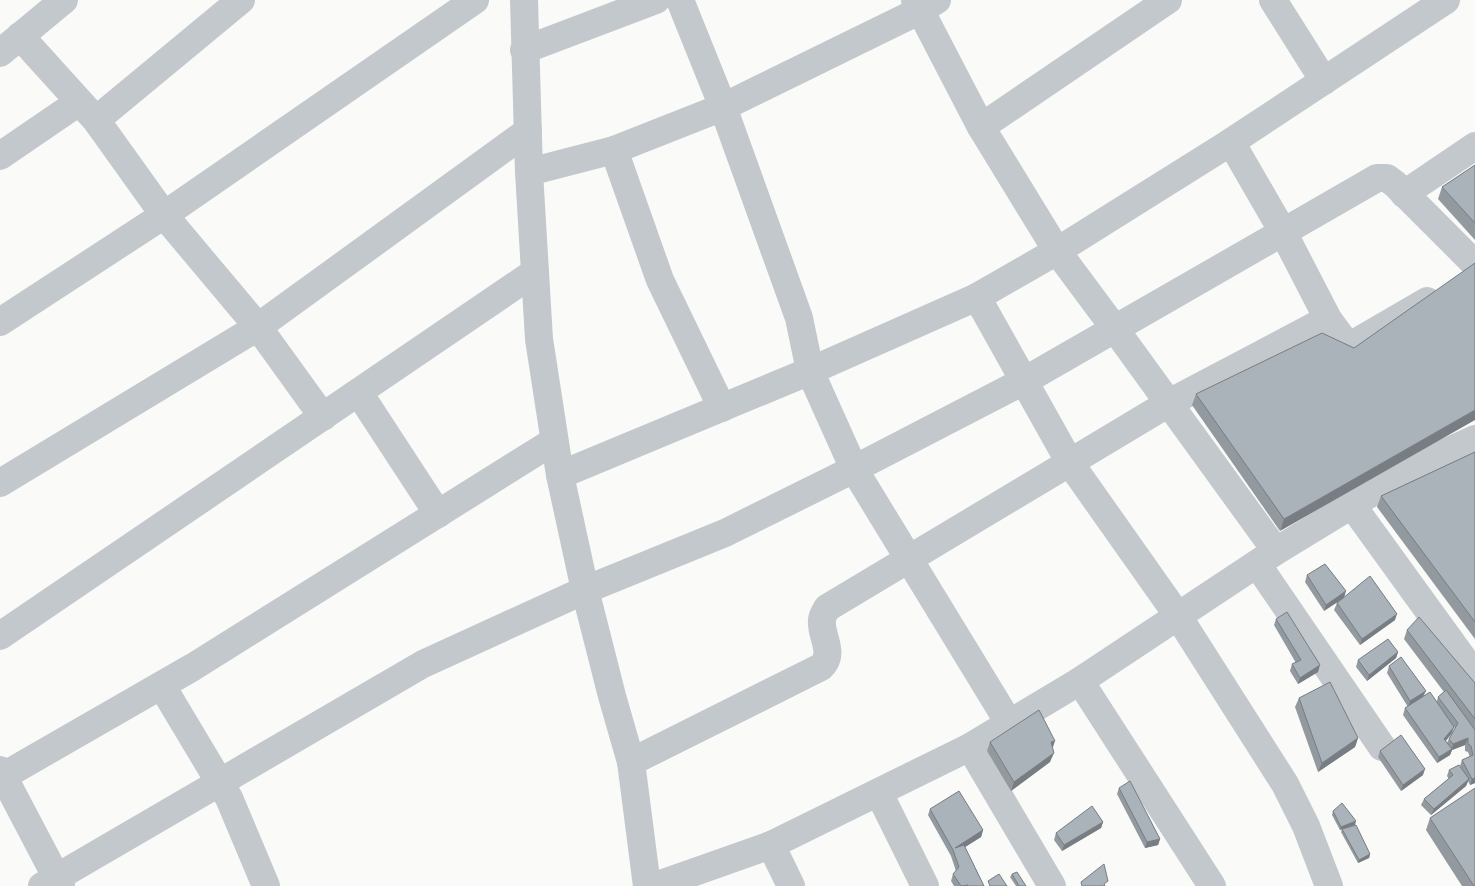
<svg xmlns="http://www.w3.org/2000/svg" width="1475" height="886" viewBox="0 0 1475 886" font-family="Signika,sans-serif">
	<rect width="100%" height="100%" fill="#fafaf8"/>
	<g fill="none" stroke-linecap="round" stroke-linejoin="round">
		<!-- street -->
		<g stroke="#c3c8cc" stroke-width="28">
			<path d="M 524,0 L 529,172 L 539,339 L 560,475 L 585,590 L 612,696 L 631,762 L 647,886"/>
			<path d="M 680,0 L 723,107 L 799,318 L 810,371 L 854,469 L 1009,723"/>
			<path d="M 915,0 L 981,127 L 1057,251 L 1115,329 L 1276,551"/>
			<path d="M 1273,0 L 1324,81"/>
			<path d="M 20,36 L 96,120 L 164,215 L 258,327 L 323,417"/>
			<path d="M 524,50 L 656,0"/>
			<path d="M 0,53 L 64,0"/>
			<path d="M 96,120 L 241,0"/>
			<path d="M 981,127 L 1168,0"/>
			<path d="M 1231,142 L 1283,232 L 1328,319 L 1345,342 L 1348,344 L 1353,344 L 1427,301"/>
			<path d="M 614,150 L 660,280 L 722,408"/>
			<path d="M 0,156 L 79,102"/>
			<path d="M 529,172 L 614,150 L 723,107 L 921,10 L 937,0"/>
			<path d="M 1404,194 L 1475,146"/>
			<path d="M 977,297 L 1070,463 L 1178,616 L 1285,784 L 1306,826 L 1329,886"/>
			<path d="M 0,322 L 164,215 L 475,0"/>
			<path d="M 359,393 L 438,514"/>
			<path d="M 560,475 L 810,371 L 977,297 L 1057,251 L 1231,142 L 1446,0"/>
			<path d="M 0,483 L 258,327 L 528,131"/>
			<path d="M 1352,505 L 1475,675"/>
			<path d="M 1257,564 L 1382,747"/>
			<path d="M 0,636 L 535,272"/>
			<path d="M 1080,681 L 1212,886"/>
			<path d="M 162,686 L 229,798 L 266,886"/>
			<path d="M 970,747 L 1052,886"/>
			<path d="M 631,762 L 821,667 C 836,653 820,636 822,620 C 822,616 825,612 827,608 L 1169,403 L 1328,319"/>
			<path d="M 0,770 L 61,886"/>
			<path d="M 0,778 L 193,667 L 554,441"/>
			<path d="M 879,793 L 925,886"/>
			<path d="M 771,845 L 791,886"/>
			<path d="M 42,886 L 423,664 L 585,590 L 725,533 L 854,469 L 1024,381 L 1377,178 L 1387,178 L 1395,184 L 1475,264"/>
			<path d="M 655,886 L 771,845 L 970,747 L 1080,681 L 1276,551 L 1414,467 L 1475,439"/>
		</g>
	</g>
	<!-- wall -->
	<g fill="#929a9f" fill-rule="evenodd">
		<path d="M 1475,165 L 1475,240 L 1438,199 L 1442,187 Z"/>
		<path d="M 1354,348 L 1280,531 L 1192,405 L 1196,394 Z"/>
		<path d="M 1475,452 L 1475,639 L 1377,507 L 1381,496 Z"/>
		<path d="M 1307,575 L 1346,591 L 1324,611 L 1305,582 Z"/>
		<path d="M 1337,603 L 1395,620 L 1360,645 L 1334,610 Z"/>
		<path d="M 1276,619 L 1318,672 L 1298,684 L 1290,671 L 1292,664 L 1296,663 L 1274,625 Z"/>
		<path d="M 1407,630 L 1475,683 L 1475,783 L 1470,785 L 1468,781 L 1466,786 L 1431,815 L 1421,805 L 1424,799 L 1449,779 L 1447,776 L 1449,770 L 1462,770 L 1460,766 L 1462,760 L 1470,757 L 1468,752 L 1465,751 L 1465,745 L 1452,750 L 1450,755 L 1437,763 L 1403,715 L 1405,708 L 1408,707 L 1387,673 L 1389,666 L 1423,697 L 1437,701 L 1438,697 L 1444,692 L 1404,639 ZM 1454,727 L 1455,728 L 1449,739 L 1447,743 L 1445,741 Z"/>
		<path d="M 1398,652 L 1396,658 L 1367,681 L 1356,667 L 1358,660 Z"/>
		<path d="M 1299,698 L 1358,738 L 1355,747 L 1318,772 L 1295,707 Z"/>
		<path d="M 990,742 L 1052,749 L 1050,762 L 1011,791 L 987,751 Z"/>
		<path d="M 1380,751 L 1423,775 L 1401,791 L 1378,757 Z"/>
		<path d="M 1119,788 L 1160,839 L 1158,845 L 1145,848 L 1117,794 Z"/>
		<path d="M 930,809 L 983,830 L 981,837 L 965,847 L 984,886 L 954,886 L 951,881 L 953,874 L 956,871 L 951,856 L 928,815 Z"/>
		<path d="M 1333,811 L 1355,825 L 1345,828 L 1370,854 L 1369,858 L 1358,863 L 1341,832 L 1342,829 L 1340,830 L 1332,815 Z"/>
		<path d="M 1430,818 L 1475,886 L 1462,886 L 1426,830 Z"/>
		<path d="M 1103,822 L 1101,828 L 1062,851 L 1054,840 L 1056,833 Z"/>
		<path d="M 1012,874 L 1026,886 L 1016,886 L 1010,877 Z"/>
	</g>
	<!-- shaded-wall -->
	<g fill="#777d82">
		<path d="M 1475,410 L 1475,420 L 1280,531 L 1284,519 Z"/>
		<path d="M 1346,591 L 1344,598 L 1324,611 L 1326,605 Z"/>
		<path d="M 1397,614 L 1395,620 L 1360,645 L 1362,639 Z"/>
		<path d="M 1398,652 L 1396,658 L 1367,681 L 1369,675 Z"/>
		<path d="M 1320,665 L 1318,672 L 1298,684 L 1300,678 Z"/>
		<path d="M 1426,691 L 1423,697 L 1408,708 L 1410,701 Z"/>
		<path d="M 1454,727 L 1452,733 L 1442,746 L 1444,739 Z"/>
		<path d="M 1358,738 L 1355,747 L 1318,772 L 1322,763 Z"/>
		<path d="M 1468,738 L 1465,745 L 1452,750 L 1450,755 L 1437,763 L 1439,757 L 1452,749 L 1453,744 Z"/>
		<path d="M 1055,741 L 1052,750 L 1051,742 Z"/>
		<path d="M 1054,753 L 1050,762 L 1011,791 L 1014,782 Z"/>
		<path d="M 1425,769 L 1423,775 L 1401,791 L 1403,785 Z"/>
		<path d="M 1475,778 L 1475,783 L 1470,785 L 1472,779 Z"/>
		<path d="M 1469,779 L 1466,786 L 1431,815 L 1434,809 Z"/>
		<path d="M 1356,821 L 1355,825 L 1340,830 L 1341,827 Z"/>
		<path d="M 1103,822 L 1101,828 L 1062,851 L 1064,845 Z"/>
		<path d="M 983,830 L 981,837 L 954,854 L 955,848 Z"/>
		<path d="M 1160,839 L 1158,845 L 1145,848 L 1147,842 Z"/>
		<path d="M 1370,854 L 1369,858 L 1358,863 L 1359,860 Z"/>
	</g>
	<!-- building -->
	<g fill="#aab3b9" stroke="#777d82">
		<path d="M 1475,165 L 1475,223 L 1442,187 Z"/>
		<path d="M 1475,263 L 1475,410 L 1284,519 L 1196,394 L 1322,333 L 1354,348 Z"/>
		<path d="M 1475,452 L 1475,622 L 1381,496 Z"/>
		<path d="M 1325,564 L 1346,591 L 1326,605 L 1307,575 Z"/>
		<path d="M 1370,576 L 1397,614 L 1362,639 L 1337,603 Z"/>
		<path d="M 1287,612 L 1320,665 L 1300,678 L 1292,664 L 1301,660 L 1276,619 Z"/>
		<path d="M 1419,617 L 1475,683 L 1475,719 L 1407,630 Z"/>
		<path d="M 1388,639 L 1398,652 L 1369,675 L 1358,660 Z"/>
		<path d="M 1401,657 L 1426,691 L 1410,701 L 1389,666 Z"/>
		<path d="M 1330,682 L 1358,738 L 1322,763 L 1299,698 Z"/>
		<path d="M 1446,690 L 1475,730 L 1475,778 L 1472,779 L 1462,760 L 1473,755 L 1471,746 L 1468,744 L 1468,738 L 1453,744 L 1449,739 L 1458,723 L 1438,697 Z"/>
		<path d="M 1430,692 L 1454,727 L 1444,739 L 1452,749 L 1439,757 L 1405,708 Z"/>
		<path d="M 1039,710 L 1055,741 L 1051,742 L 1054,753 L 1014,782 L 990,742 Z"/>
		<path d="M 1401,735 L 1425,769 L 1403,785 L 1380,751 Z"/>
		<path d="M 1459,765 L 1469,779 L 1434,809 L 1424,799 L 1453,775 L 1449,770 Z"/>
		<path d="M 1130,781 L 1160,839 L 1147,842 L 1119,788 Z"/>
		<path d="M 1475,788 L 1475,886 L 1474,886 L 1430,818 Z"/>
		<path d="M 959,791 L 983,830 L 955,848 L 964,845 L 984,886 L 968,886 L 968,885 L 961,886 L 953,874 L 959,867 L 953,850 L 930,809 Z"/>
		<path d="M 1342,803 L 1356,821 L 1341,827 L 1333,811 Z"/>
		<path d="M 1092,806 L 1103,822 L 1064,845 L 1056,833 Z"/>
		<path d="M 1356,825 L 1370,854 L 1359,860 L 1342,829 Z"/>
		<path d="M 1104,864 L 1108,881 L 1104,884 L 1105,886 L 1082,886 L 1081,882 Z"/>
		<path d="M 1017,872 L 1026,886 L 1019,886 L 1012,874 Z"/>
		<path d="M 999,874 L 1007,886 L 990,886 L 988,881 Z"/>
	</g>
</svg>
